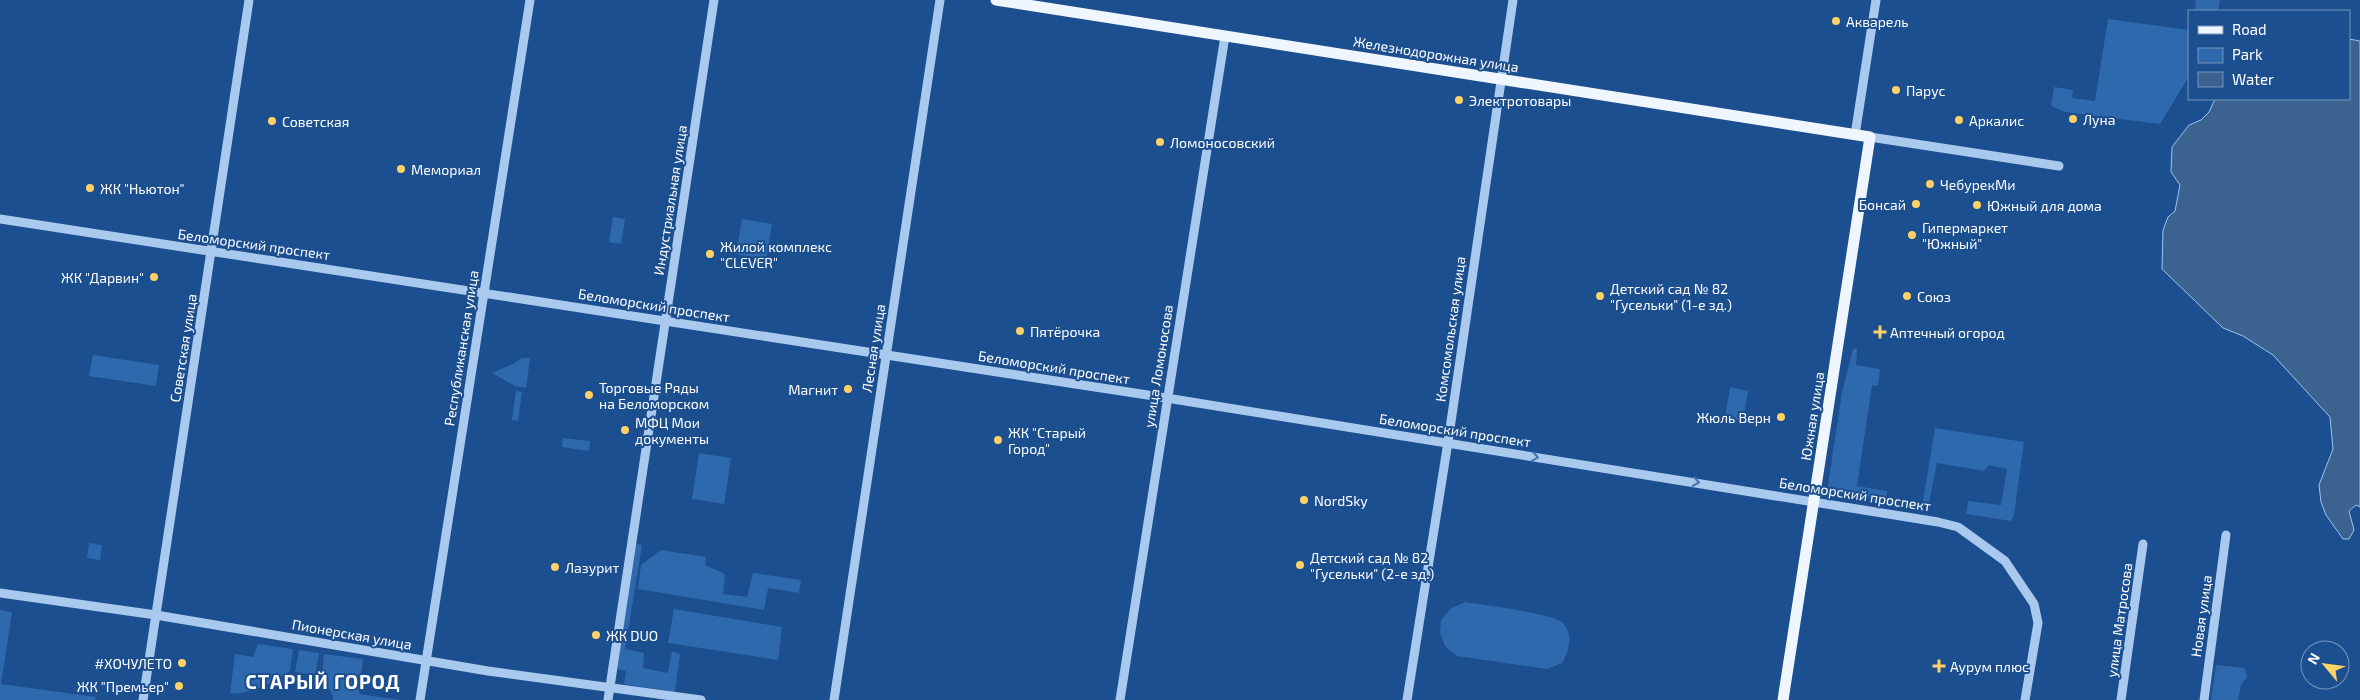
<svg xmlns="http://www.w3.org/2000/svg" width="2360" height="700" viewBox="0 0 2360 700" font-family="'Exo 2',sans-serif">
	<rect width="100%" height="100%" fill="#1b4f8f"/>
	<!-- green -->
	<g fill="#2e69ad">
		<path d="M 2196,0 L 2220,0 L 2218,11 L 2195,11 Z"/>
		<path d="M 2108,19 L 2189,30 L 2189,76 L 2160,124 L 2065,112 L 2051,106 L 2054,87 L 2073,90 L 2072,98 L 2095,101 Z"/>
		<path d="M 613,217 L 625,219 L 621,244 L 609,242 Z"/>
		<path d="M 742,219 L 772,224 L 766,260 L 736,254 Z"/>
		<path d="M 1853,349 L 1857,349 L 1856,365 L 1880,369 L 1878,386 L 1872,385 L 1857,486 L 1887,491 L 1886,501 L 1827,492 L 1842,392 Z"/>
		<path d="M 93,355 L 159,365 L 156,386 L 89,376 Z"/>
		<path d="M 522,358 L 530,358 L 526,388 L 515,386 L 492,373 L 513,364 Z"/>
		<path d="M 1730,387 L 1748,391 L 1743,421 L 1725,418 Z"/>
		<path d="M 516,391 L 522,392 L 518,421 L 512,420 Z"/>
		<path d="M 1935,428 L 2024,442 L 2014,515 L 2011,521 L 1966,514 L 1968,501 L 2001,505 L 2007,469 L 1989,465 L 1984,471 L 1937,463 L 1929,502 L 1923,501 Z"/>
		<path d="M 563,438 L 590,441 L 589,451 L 562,447 Z"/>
		<path d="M 699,453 L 731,458 L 724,504 L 692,499 Z"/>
		<path d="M 89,543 L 102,545 L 100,560 L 87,558 Z"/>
		<path d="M 636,544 L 642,545 L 625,649 L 644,653 L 643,668 L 668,673 L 672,651 L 680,654 L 675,692 L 624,684 L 626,671 L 617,669 Z"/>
		<path d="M 661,550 L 706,557 L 705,565 L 725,574 L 723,594 L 747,597 L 753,573 L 801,580 L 799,593 L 768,588 L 764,610 L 638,589 L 641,565 Z"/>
		<path d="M 1465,602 C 1483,605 1553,613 1563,623 C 1574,635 1569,651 1562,663 L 1547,669 L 1457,656 L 1445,646 L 1440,633 L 1441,620 L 1450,609 Z"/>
		<path d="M 674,609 L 782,627 L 778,660 L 668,643 Z"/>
		<path d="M 0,610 L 12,612 L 1,684 L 96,697 L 95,700 L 0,700 Z"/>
		<path d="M 258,644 L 293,649 L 290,671 C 274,681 249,696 230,693 L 235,654 L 253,657 Z"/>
		<path d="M 299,650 L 319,653 L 315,675 L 295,672 Z"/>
		<path d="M 324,654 L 363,659 L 359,694 L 401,700 L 333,700 L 333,696 L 322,676 Z"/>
		<path d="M 2216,665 L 2245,668 L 2247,677 L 2241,685 L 2238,700 L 2211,700 Z"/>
	</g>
	<!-- water -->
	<path fill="#3c6290" stroke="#9cc4f0" d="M 2349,39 L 2360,41 L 2360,507 L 2356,505 L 2349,511 L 2354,530 L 2349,539 L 2343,539 L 2326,515 L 2321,502 L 2319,485 L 2333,449 L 2330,417 L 2273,355 L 2243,336 L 2223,328 L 2162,269 L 2163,230 L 2168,217 L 2175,211 L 2180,185 L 2171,172 L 2172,147 L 2189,125 L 2201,120 L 2209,112 L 2215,99 L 2349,99 Z"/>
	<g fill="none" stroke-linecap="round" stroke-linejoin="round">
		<!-- minor -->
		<g stroke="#a9c9ee" stroke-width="9">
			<path d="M 1855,135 L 1876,0"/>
			<path d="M 1870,137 L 2059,166"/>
			<path d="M 0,219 L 1154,396 L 1938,522 L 1958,527 L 2005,561 L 2034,604 L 2038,623 L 2025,700"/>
			<path d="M 0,593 L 156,615 L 488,671 L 701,700"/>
			<path d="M 143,700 L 249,0"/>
			<path d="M 420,700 L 530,0"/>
			<path d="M 608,700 L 714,0"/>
			<path d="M 834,700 L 940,0"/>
			<path d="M 1120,700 L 1225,36"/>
			<path d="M 1407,700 L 1448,442 L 1513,0"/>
			<path d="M 2121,700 L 2143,544"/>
			<path d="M 2204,700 L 2226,535"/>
		</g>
		<!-- major -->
		<path stroke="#f0f6ff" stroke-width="11" d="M 996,0 L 1870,137 L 1783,700"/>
	</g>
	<!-- one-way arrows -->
	<defs><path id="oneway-chevron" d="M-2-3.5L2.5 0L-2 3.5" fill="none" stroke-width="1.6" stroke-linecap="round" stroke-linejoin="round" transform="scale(1.25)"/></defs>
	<g stroke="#4674ac">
		<use href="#oneway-chevron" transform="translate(1535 457) rotate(9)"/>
		<use href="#oneway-chevron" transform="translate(1696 482) rotate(9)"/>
	</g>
	<!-- markers -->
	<g fill="#ffd166" stroke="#1b4f8f" stroke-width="2">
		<circle cx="1836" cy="21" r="5"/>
		<circle cx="1896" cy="90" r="5"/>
		<circle cx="1459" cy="100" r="5"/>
		<circle cx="2073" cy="119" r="5"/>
		<circle cx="1959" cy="120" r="5"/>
		<circle cx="272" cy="121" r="5"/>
		<circle cx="1160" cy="142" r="5"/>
		<circle cx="401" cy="169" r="5"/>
		<circle cx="1930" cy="184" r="5"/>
		<circle cx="90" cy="188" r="5"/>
		<circle cx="1916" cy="204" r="5"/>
		<circle cx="1977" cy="205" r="5"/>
		<circle cx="1912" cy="235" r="5"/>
		<circle cx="710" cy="254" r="5"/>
		<circle cx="154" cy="277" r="5"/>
		<circle cx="1600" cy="296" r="5"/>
		<circle cx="1907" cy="296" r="5"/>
		<circle cx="1020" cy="331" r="5"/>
		<path d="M1877.5 324.5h5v5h5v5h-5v5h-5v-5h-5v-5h5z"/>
		<circle cx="848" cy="389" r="5"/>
		<circle cx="589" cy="395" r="5"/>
		<circle cx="1781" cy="417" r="5"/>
		<circle cx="625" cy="430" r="5"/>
		<circle cx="998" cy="440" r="5"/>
		<circle cx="1304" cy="500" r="5"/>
		<circle cx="1300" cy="565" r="5"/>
		<circle cx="555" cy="567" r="5"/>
		<circle cx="596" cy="635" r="5"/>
		<circle cx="182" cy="663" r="5"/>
		<path d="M1936.5 658.5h5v5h5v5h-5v5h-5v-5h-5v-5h5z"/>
		<circle cx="179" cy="686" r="5"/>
	</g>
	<g text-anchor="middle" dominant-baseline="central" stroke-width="4" stroke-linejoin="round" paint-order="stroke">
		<!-- poi labels -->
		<g font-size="14" fill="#fff" stroke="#1b4f8f" text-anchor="start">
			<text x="1846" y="21">Акварель</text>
			<text x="1906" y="90">Парус</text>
			<text x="1469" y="100">Электротовары</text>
			<text x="2083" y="119">Луна</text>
			<text x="1969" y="120">Аркалис</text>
			<text x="282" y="121">Советская</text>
			<text x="1170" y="142">Ломоносовский</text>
			<text x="411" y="169">Мемориал</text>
			<text x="1940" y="184">ЧебурекМи</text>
			<text x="100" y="188">ЖК "Ньютон"</text>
			<text x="1906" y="204" text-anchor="end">Бонсай</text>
			<text x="1987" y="205">Южный для дома</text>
			<text x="1922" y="227">Гипермаркет<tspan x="1922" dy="16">"Южный"</tspan></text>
			<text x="720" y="246">Жилой комплекс<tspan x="720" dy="16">"СLEVER"</tspan></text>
			<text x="144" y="277" text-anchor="end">ЖК "Дарвин"</text>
			<text x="1610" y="288">Детский сад № 82<tspan x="1610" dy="16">"Гусельки" (1-е зд.)</tspan></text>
			<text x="1917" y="296">Союз</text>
			<text x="1030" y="331">Пятёрочка</text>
			<text x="1890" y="332">Аптечный огород</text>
			<text x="599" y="387">Торговые Ряды<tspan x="599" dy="16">на Беломорском</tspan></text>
			<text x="838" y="389" text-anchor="end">Магнит</text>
			<text x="1771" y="417" text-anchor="end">Жюль Верн</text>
			<text x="635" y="422">МФЦ Мои<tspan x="635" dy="16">документы</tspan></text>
			<text x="1008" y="432">ЖК "Старый<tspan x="1008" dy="16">Город"</tspan></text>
			<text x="1314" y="500">NordSky</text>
			<text x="1310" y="557">Детский сад № 82<tspan x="1310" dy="16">"Гусельки" (2-е зд.)</tspan></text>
			<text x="565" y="567">Лазурит</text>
			<text x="606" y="635">ЖК DUO</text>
			<text x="172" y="663" text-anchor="end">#ХОЧУЛЕТО</text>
			<text x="1950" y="666">Аурум плюс</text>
			<text x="169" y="686" text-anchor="end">ЖК "Премьер"</text>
		</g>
		<!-- street labels -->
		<g font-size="14" fill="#fff" stroke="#1b4f8f">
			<text transform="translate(1436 54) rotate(9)">Железнодорожная улица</text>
			<text transform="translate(670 200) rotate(-81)">Индустриальная улица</text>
			<text transform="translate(254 244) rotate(8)">Беломорский проспект</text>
			<text transform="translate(654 305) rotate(9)">Беломорский проспект</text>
			<text transform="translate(1450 329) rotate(-82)">Комсомольская улица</text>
			<text transform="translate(183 348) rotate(-81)">Советская улица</text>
			<text transform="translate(461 348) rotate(-81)">Республиканская улица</text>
			<text transform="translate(873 348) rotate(-81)">Лесная улица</text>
			<text transform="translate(1158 366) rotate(-81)">улица Ломоносова</text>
			<text transform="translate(1054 367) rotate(9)">Беломорский проспект</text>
			<text transform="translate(1812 416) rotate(-81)">Южная улица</text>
			<text transform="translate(1455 430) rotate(9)">Беломорский проспект</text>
			<text transform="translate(1855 494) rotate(9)">Беломорский проспект</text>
			<text transform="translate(2201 616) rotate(-82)">Новая улица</text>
			<text transform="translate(2119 620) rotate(-82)">улица Матросова</text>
			<text transform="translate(352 634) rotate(10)">Пионерская улица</text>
		</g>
		<!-- district labels -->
		<g font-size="19" font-weight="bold" letter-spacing="1" fill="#fff" stroke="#1b4f8f">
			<text x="323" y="681">СТАРЫЙ ГОРОД</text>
		</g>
	</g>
	<!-- legend -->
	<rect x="2188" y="10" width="162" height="90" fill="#1b4f8f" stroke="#7695bc"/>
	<rect x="2198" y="26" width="25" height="8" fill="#f0f6ff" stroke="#7695bc"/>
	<text x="2232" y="35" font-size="15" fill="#ffffff">Road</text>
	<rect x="2198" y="48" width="25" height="15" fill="#2e69ad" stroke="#7695bc"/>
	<text x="2232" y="60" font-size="15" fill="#ffffff">Park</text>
	<rect x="2198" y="72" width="25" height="15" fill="#3c6290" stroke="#7695bc"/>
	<text x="2232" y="85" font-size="15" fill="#ffffff">Water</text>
	<!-- north arrow -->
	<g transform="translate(2325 665) rotate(299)"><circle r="24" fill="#1b4f8f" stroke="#7695bc"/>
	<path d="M0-4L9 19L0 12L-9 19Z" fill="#ffd166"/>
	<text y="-8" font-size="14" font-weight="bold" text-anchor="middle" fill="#ffffff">N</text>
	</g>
</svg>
